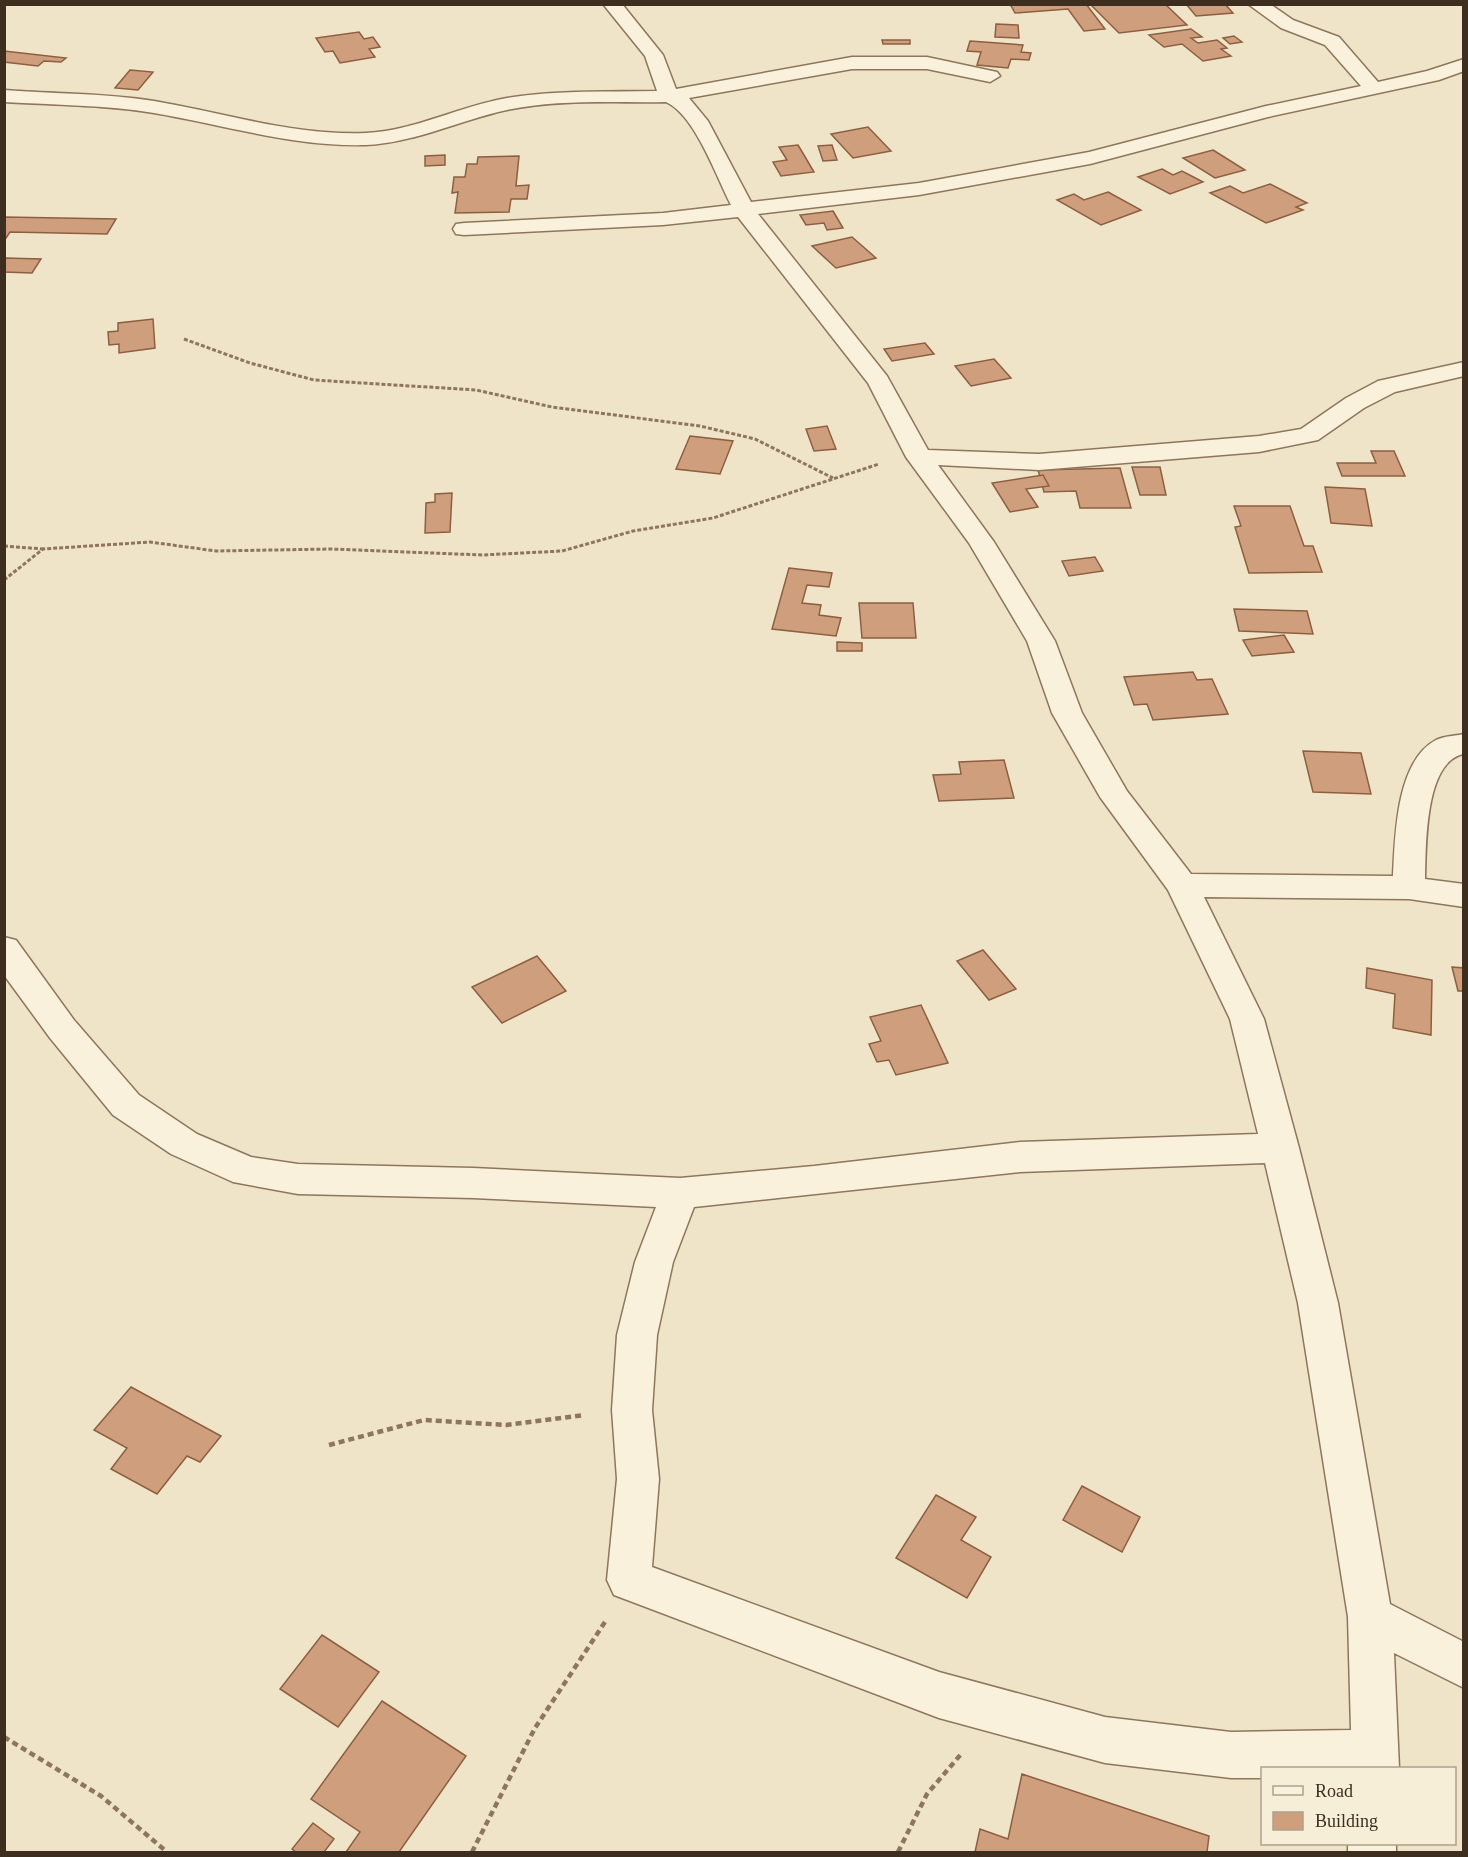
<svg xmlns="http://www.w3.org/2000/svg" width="1468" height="1857" viewBox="0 0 1468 1857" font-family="'Times New Roman',serif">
	<rect width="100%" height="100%" fill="#f0e4c8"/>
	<!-- building -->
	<g fill="#cf9f7d" stroke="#8d5f41" stroke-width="1.5">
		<path d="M 1010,4 L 1086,4 L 1105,29 L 1084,31 L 1068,9 L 1015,13 Z"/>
		<path d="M 1090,4 L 1165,4 L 1187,25 L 1119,33 Z"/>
		<path d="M 1186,4 L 1225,4 L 1233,13 L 1196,16 Z"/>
		<path d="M 996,24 L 1018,25 L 1019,38 L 995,37 Z"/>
		<path d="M 1191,29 L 1202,37 L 1191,38 L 1198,43 L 1217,40 L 1227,48 L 1221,49 L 1231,56 L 1203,61 L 1182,44 L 1164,47 L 1149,35 Z"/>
		<path d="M 359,32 L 364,39 L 373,37 L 380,47 L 369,49 L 375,57 L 340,63 L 333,51 L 325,52 L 316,38 Z"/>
		<path d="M 1234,36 L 1242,42 L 1230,44 L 1223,38 Z"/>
		<path d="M 882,40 L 910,40 L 910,44 L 883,44 Z"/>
		<path d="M 970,41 L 1023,45 L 1021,52 L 1031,53 L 1029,60 L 1011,59 L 1008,68 L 977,65 L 981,52 L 967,51 Z"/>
		<path d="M 4,51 L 66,58 L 61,62 L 44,61 L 38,66 L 4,62 Z"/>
		<path d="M 130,70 L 153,72 L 138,90 L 115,88 Z"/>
		<path d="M 868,127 L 891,151 L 853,158 L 831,134 Z"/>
		<path d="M 798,145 L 814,172 L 781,176 L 773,162 L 787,160 L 779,147 Z"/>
		<path d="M 832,145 L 837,160 L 823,161 L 818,146 Z"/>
		<path d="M 1213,150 L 1245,170 L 1215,178 L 1183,158 Z"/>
		<path d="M 445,155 L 445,165 L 425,166 L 425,156 Z"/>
		<path d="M 519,156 L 516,186 L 529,185 L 527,199 L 511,199 L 509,212 L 455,213 L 458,192 L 452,193 L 454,177 L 465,177 L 467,164 L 477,164 L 478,157 Z"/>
		<path d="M 1162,169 L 1173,175 L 1182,171 L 1203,182 L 1170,194 L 1138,177 Z"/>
		<path d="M 1270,184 L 1307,203 L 1296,207 L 1303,210 L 1266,223 L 1210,193 L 1230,186 L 1243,193 Z"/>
		<path d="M 1108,192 L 1141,210 L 1101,225 L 1057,200 L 1074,194 L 1084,200 Z"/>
		<path d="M 833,211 L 843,228 L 827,230 L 824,223 L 806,225 L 800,215 Z"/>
		<path d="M 4,217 L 116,219 L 107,234 L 10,232 L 4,241 Z"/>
		<path d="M 852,237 L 876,258 L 836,268 L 812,246 Z"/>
		<path d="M 5,258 L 41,259 L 32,273 L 4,272 Z"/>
		<path d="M 153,319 L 155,348 L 119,353 L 119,344 L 109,345 L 108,332 L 118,331 L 118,323 Z"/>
		<path d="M 925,343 L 934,354 L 892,361 L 884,349 Z"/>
		<path d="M 994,359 L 1011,378 L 971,386 L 955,366 Z"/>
		<path d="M 827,426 L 836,449 L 814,451 L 806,429 Z"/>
		<path d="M 690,436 L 733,441 L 720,474 L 676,469 Z"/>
		<path d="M 1371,451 L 1394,451 L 1405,476 L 1342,476 L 1337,463 L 1376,463 Z"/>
		<path d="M 1132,467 L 1160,467 L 1166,495 L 1140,495 Z"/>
		<path d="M 1120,468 L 1131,508 L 1080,508 L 1076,491 L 1044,492 L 1038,470 Z"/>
		<path d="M 1043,475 L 1049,486 L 1026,489 L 1038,507 L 1010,512 L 992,483 Z"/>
		<path d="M 1325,487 L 1365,489 L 1372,526 L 1331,523 Z"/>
		<path d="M 452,493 L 450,532 L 425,533 L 426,503 L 435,502 L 435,494 Z"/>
		<path d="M 1234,506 L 1290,506 L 1304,546 L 1313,546 L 1322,572 L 1249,573 L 1235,527 L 1241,526 Z"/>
		<path d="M 1095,557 L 1103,571 L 1069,576 L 1062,561 Z"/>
		<path d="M 789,568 L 832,573 L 829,587 L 807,585 L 802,603 L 821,605 L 819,615 L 841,618 L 836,636 L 772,629 Z"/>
		<path d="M 859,603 L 913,603 L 916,638 L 862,638 Z"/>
		<path d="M 1234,609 L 1307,611 L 1313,634 L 1239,631 Z"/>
		<path d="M 1284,635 L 1294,652 L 1252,656 L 1243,640 Z"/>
		<path d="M 837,642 L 862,643 L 862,651 L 837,651 Z"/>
		<path d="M 1193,672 L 1197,680 L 1212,679 L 1228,714 L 1153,720 L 1147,704 L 1134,705 L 1124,677 Z"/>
		<path d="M 1303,751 L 1361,753 L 1371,794 L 1313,792 Z"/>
		<path d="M 1004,760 L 1014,798 L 939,801 L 933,775 L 961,774 L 959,762 Z"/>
		<path d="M 983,950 L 1016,989 L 989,1000 L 957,961 Z"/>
		<path d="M 537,956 L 566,991 L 502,1023 L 472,987 Z"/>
		<path d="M 1452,967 L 1464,968 L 1464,991 L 1458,991 Z"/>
		<path d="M 1367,968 L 1432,980 L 1431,1035 L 1393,1028 L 1395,994 L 1366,988 Z"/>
		<path d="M 921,1005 L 948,1063 L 896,1075 L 889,1060 L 877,1062 L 869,1044 L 881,1041 L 870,1017 Z"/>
		<path d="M 131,1387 L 221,1436 L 200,1462 L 187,1456 L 157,1494 L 111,1469 L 127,1448 L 94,1430 Z"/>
		<path d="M 1082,1486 L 1140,1517 L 1122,1552 L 1063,1520 Z"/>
		<path d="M 936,1495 L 976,1517 L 961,1540 L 991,1557 L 967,1598 L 896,1558 Z"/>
		<path d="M 322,1635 L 379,1672 L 338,1727 L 280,1689 Z"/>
		<path d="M 382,1701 L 466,1756 L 399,1852 L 346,1852 L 360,1832 L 311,1799 Z"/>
		<path d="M 1022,1774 L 1209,1836 L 1207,1852 L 975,1852 L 980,1829 L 1008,1839 Z"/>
		<path d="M 313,1823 L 334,1839 L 324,1852 L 296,1852 L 292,1849 Z"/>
	</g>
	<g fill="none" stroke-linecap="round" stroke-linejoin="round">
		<!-- minor casing -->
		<g stroke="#8d765c" stroke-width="3">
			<g id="minor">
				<path d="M 603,4 L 622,4 L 663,55 L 676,89 L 852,57 L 927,57 L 997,72 L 1000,76 L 990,82 L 927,69 L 852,69 L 689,98 L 708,121 L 751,202 L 919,183 L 1089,152 L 1266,106 L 1361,86 L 1325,45 L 1281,28 L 1248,4 L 1270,4 L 1293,20 L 1339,37 L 1378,82 L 1427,71 L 1464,59 L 1464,71 L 1439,80 L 1268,117 L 1090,164 L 919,195 L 758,214 L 887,376 L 928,450 L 1039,454 L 1259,436 L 1301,429 L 1346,398 L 1378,381 L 1464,362 L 1464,376 L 1395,392 L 1364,408 L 1318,440 L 1259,452 L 1039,470 L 938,465 L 994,542 L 1055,641 L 1082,713 L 1127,791 L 1191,874 L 1393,876 C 1395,837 1396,761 1436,740 C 1444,736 1455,736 1464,734 L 1464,754 C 1424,761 1426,848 1425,879 L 1464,884 L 1464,907 L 1409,899 L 1204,897 L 1264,1019 L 1299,1148 L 1338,1303 L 1390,1604 L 1464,1642 L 1464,1688 L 1394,1653 L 1399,1768 L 1262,1768 L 1262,1778 L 1231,1778 L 1105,1763 L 939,1718 L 614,1595 L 607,1580 L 617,1479 L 612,1410 L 617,1335 L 635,1262 L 656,1207 L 473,1198 L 298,1194 L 233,1182 L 171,1154 L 113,1115 L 50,1038 L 4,975 L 4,937 L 16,940 L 74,1020 L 139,1095 L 197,1134 L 251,1157 L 298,1164 L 473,1168 L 680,1178 L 814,1166 L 1020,1142 L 1258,1134 L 1230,1019 L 1168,890 L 1100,797 L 1052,713 L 1027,641 L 969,543 L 906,457 L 868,383 L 738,217 L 663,225 L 464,235 L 456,234 L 453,229 L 456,224 L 464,223 L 663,213 L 731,205 C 716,176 695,115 666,102 C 614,103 558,99 507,110 C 460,120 414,143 366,145 C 293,147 225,125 154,113 C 106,105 54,105 4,102 L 4,90 C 54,94 106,93 154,101 C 225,113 294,136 366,133 C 414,131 460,106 507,98 C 556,90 608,92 657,91 L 645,56 ZM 1265,1163 L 1298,1303 L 1348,1617 L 1351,1730 L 1231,1732 L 1105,1717 L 939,1672 L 652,1567 L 659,1479 L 652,1410 L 657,1335 L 673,1262 L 694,1207 L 1020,1172 Z"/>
				<rect x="1348" y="1844" width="48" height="8"/>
			</g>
		</g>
		<!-- path-far1 -->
		<g stroke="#8d765c" stroke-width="3" stroke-dasharray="4 2" stroke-linecap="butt">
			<path d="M 184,339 L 250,363 L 314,380 L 476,390 L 552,407 L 700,426 L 755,439 L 833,478"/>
			<path d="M 4,546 L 43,549"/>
			<path d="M 4,580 L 43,549 L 150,542 L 216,551 L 331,549 L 482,555 L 562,551 L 633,531 L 713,518 L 879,464"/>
		</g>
		<!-- path -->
		<g stroke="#8d765c" stroke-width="4.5" stroke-dasharray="6 4" stroke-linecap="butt">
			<path d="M 329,1445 L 424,1420 L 506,1425 L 585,1415"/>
			<path d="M 4,1737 L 101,1796 L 167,1852"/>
			<path d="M 472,1852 L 535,1728 L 605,1622"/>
			<path d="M 898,1852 L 927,1794 L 962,1753"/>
		</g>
		<!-- minor -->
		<use href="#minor" fill="#faf1dc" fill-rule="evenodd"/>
	</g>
	<!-- border -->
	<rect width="1468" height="1857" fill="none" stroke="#3d2e20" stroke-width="12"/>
	<!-- legend -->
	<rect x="1261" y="1767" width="195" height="78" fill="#f7eed8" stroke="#ada18e" stroke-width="1.5"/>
	<rect x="1273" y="1786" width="30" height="9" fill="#faf1dc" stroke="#ada18e" stroke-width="1.5"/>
	<text x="1315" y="1797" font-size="18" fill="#3d2e20">Road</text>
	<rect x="1273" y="1812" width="30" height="18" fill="#cf9f7d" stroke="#ada18e" stroke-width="1.5"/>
	<text x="1315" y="1827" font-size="18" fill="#3d2e20">Building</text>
</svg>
